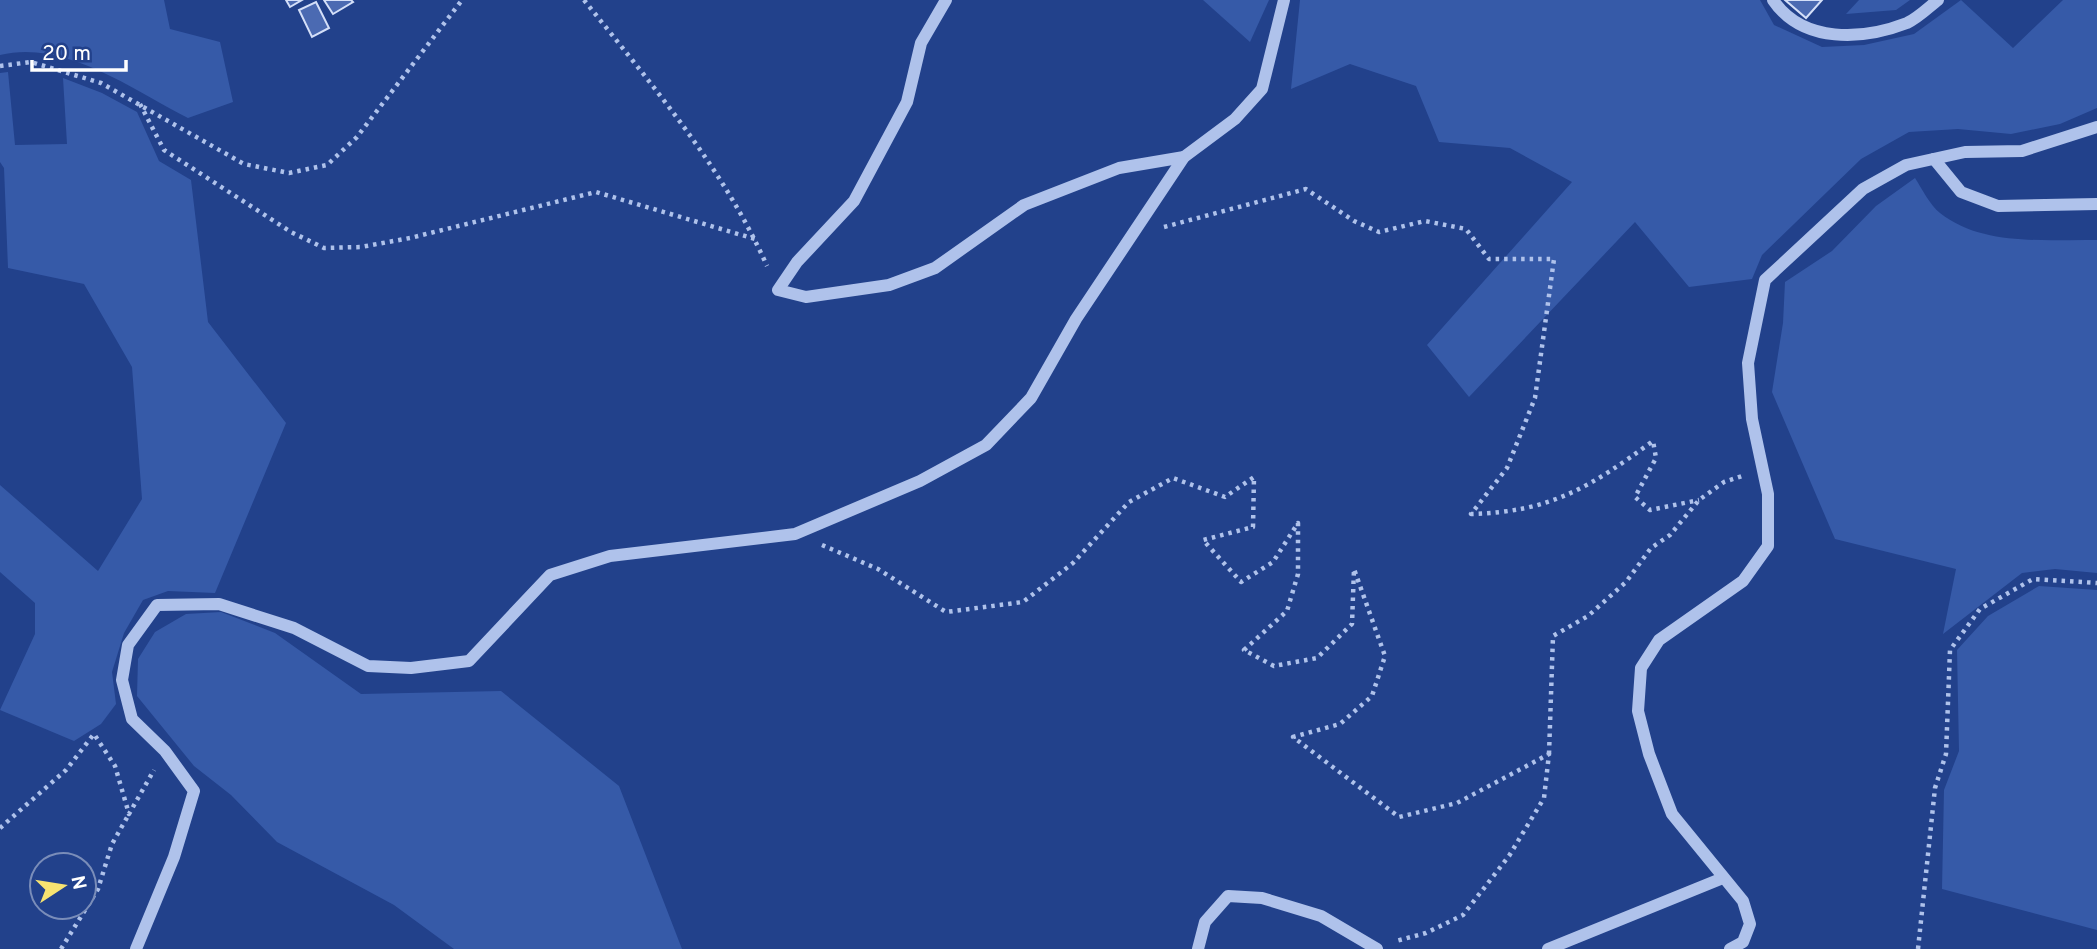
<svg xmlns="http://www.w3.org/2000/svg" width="2097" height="949" viewBox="0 0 2097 949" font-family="Overpass,sans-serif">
	<rect width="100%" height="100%" fill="#22418b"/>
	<!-- green -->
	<g fill="#365aa8">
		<path d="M 0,0 L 164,0 L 170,29 L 220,42 L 233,102 L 188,118 C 133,90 65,39 0,55 Z"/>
		<path d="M 1203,0 L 1269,0 L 1250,42 Z"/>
		<path d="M 1300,0 L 1760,0 L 1774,25 L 1822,47 L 1864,45 L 1914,34 L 1961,0 L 2013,48 L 2063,0 L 2097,0 L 2097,108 L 2060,124 L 2011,134 L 1958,129 L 1909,132 L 1861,159 L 1762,255 L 1752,279 L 1689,287 L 1635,222 L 1469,397 L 1427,345 L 1572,182 L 1510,148 L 1439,142 L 1416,86 L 1350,64 L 1291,89 Z"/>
		<path d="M 1859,0 L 1910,0 L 1896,10 L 1846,14 Z"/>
		<path d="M 8,72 L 15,145 L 67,144 L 63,78 L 102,93 L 137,112 L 159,161 L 191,180 L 208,322 L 286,423 L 215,593 L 168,591 L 143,600 L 124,633 L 112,672 L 116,704 L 101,724 L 74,741 L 0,710 L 35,634 L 35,603 L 0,572 L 0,485 L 98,571 L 142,499 L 132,367 L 84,284 L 8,268 L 4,168 L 0,162 L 0,73 Z"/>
		<path d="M 1915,178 C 1922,189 1930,205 1940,213 C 1983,247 2046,239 2097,240 L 2097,573 L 2055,569 L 2022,573 L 1943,634 L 1956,569 L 1835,539 L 1772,392 L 1783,323 L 1785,282 L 1832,251 L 1876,206 Z"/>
		<path d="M 2039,586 L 2097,590 L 2097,930 L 1942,889 L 1944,790 L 1959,751 L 1957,650 L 1988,616 Z"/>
		<path d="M 221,612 L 275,633 L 361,694 L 501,691 L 619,786 L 682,949 L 454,949 L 394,905 L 277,842 L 231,795 L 194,766 L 137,696 L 138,659 L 155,632 L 186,614 Z"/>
	</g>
	<!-- building -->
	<g fill="#4b6ab2" stroke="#d4dff8" stroke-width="2">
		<path d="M 286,0 L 302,0 L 290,7 Z"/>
		<path d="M 324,0 L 351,0 L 353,2 L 333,14 Z"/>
		<path d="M 1785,0 L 1822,0 L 1806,18 Z"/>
		<path d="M 316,2 L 329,28 L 312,37 L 299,10 Z"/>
	</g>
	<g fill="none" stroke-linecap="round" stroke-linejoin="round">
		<!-- path -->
		<g stroke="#afc2eb" stroke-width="4.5" stroke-dasharray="3.5 5" stroke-linecap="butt">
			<path d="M 584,0 C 651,84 723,167 767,266"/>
			<path d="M 0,66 L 31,62 L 101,83 L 244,164 L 289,173 L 327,165 L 357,137 L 462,0"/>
			<path d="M 140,104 L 164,150 L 291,232 L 324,248 L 361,247 L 410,238 L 596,192 L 755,239"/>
			<path d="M 1164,227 L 1306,189 L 1354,221 L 1379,232 L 1425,221 L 1466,229 L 1489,259 L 1554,259 L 1535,398 L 1507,468 L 1471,514 C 1551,512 1590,487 1653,441 L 1656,458 L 1635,497 L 1650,510 L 1699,500"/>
			<path d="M 822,545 L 878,569 L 946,612 L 1023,602 L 1073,563 L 1129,502 L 1173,478 L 1225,497 L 1254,477 L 1253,527 L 1203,540 L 1241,582 L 1273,562 L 1298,523 L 1298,574 L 1287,611 L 1244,650 L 1274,666 L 1317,658 L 1352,624 L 1354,569 L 1385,656 L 1372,696 L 1340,724 L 1293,737 L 1399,817 L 1457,803 L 1549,754 L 1544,798 L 1509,856 L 1463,915 L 1426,933 L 1396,941"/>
			<path d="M 1549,754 L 1553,636 L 1588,616 L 1626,582 L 1651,548 L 1670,535 L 1699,500 L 1724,482 L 1742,476"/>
			<path d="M 0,828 L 66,770 L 94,734 L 115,766 L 129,814 L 154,770"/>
			<path d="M 61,949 L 98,889 L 112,844 L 129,814"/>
			<path d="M 1918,949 L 1935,788 L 1946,754 L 1950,650 L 1980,609 L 2033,579 L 2097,583"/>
		</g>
		<!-- minor -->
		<g stroke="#afc2eb" stroke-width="12">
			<path d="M 946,0 L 921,43 L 907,102 L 854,201 L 797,262 L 778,290 L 806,297 L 889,285 L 935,268 L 1024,205 L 1119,168 L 1184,157"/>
			<path d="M 1773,0 C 1803,44 1863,40 1907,23 C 1918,18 1929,7 1938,0"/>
			<path d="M 1934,159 L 1961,192 L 1998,206 L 2097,204"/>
			<path d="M 136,949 L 174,857 L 194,791 L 165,751 L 132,719 L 122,680 L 128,645 L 157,605 L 219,604 L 294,628 L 368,666 L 411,668 L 469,661 L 550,575 L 610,556 L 795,534 L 920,481 L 986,445 L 1031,398 L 1076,319 L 1184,157 L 1235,119 L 1262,89 L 1284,0"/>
			<path d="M 1198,949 L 1205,922 L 1228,896 L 1262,898 L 1321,916 L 1377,949"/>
			<path d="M 1548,949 L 1723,878"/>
			<path d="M 1730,949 L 1743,942 L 1750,924 L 1743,901 L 1672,814 L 1649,754 L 1638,711 L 1641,668 L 1659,640 L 1743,581 L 1768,546 L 1768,494 L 1752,419 L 1748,363 L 1765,280 L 1863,189 L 1906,165 L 1965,152 L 2022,151 L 2097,127"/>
		</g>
	</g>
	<!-- north arrow -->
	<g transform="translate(63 886) rotate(78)"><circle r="33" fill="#22418b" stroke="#7a8db9" stroke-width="2"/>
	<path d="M0-5L12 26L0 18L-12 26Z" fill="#f7e371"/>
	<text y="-10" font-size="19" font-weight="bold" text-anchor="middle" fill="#ffffff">N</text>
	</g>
	<!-- scale -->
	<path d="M32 60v10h94v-10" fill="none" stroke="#ffffff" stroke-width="3.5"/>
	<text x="42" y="60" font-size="21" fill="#ffffff" stroke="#22418b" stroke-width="5" paint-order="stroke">20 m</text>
</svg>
